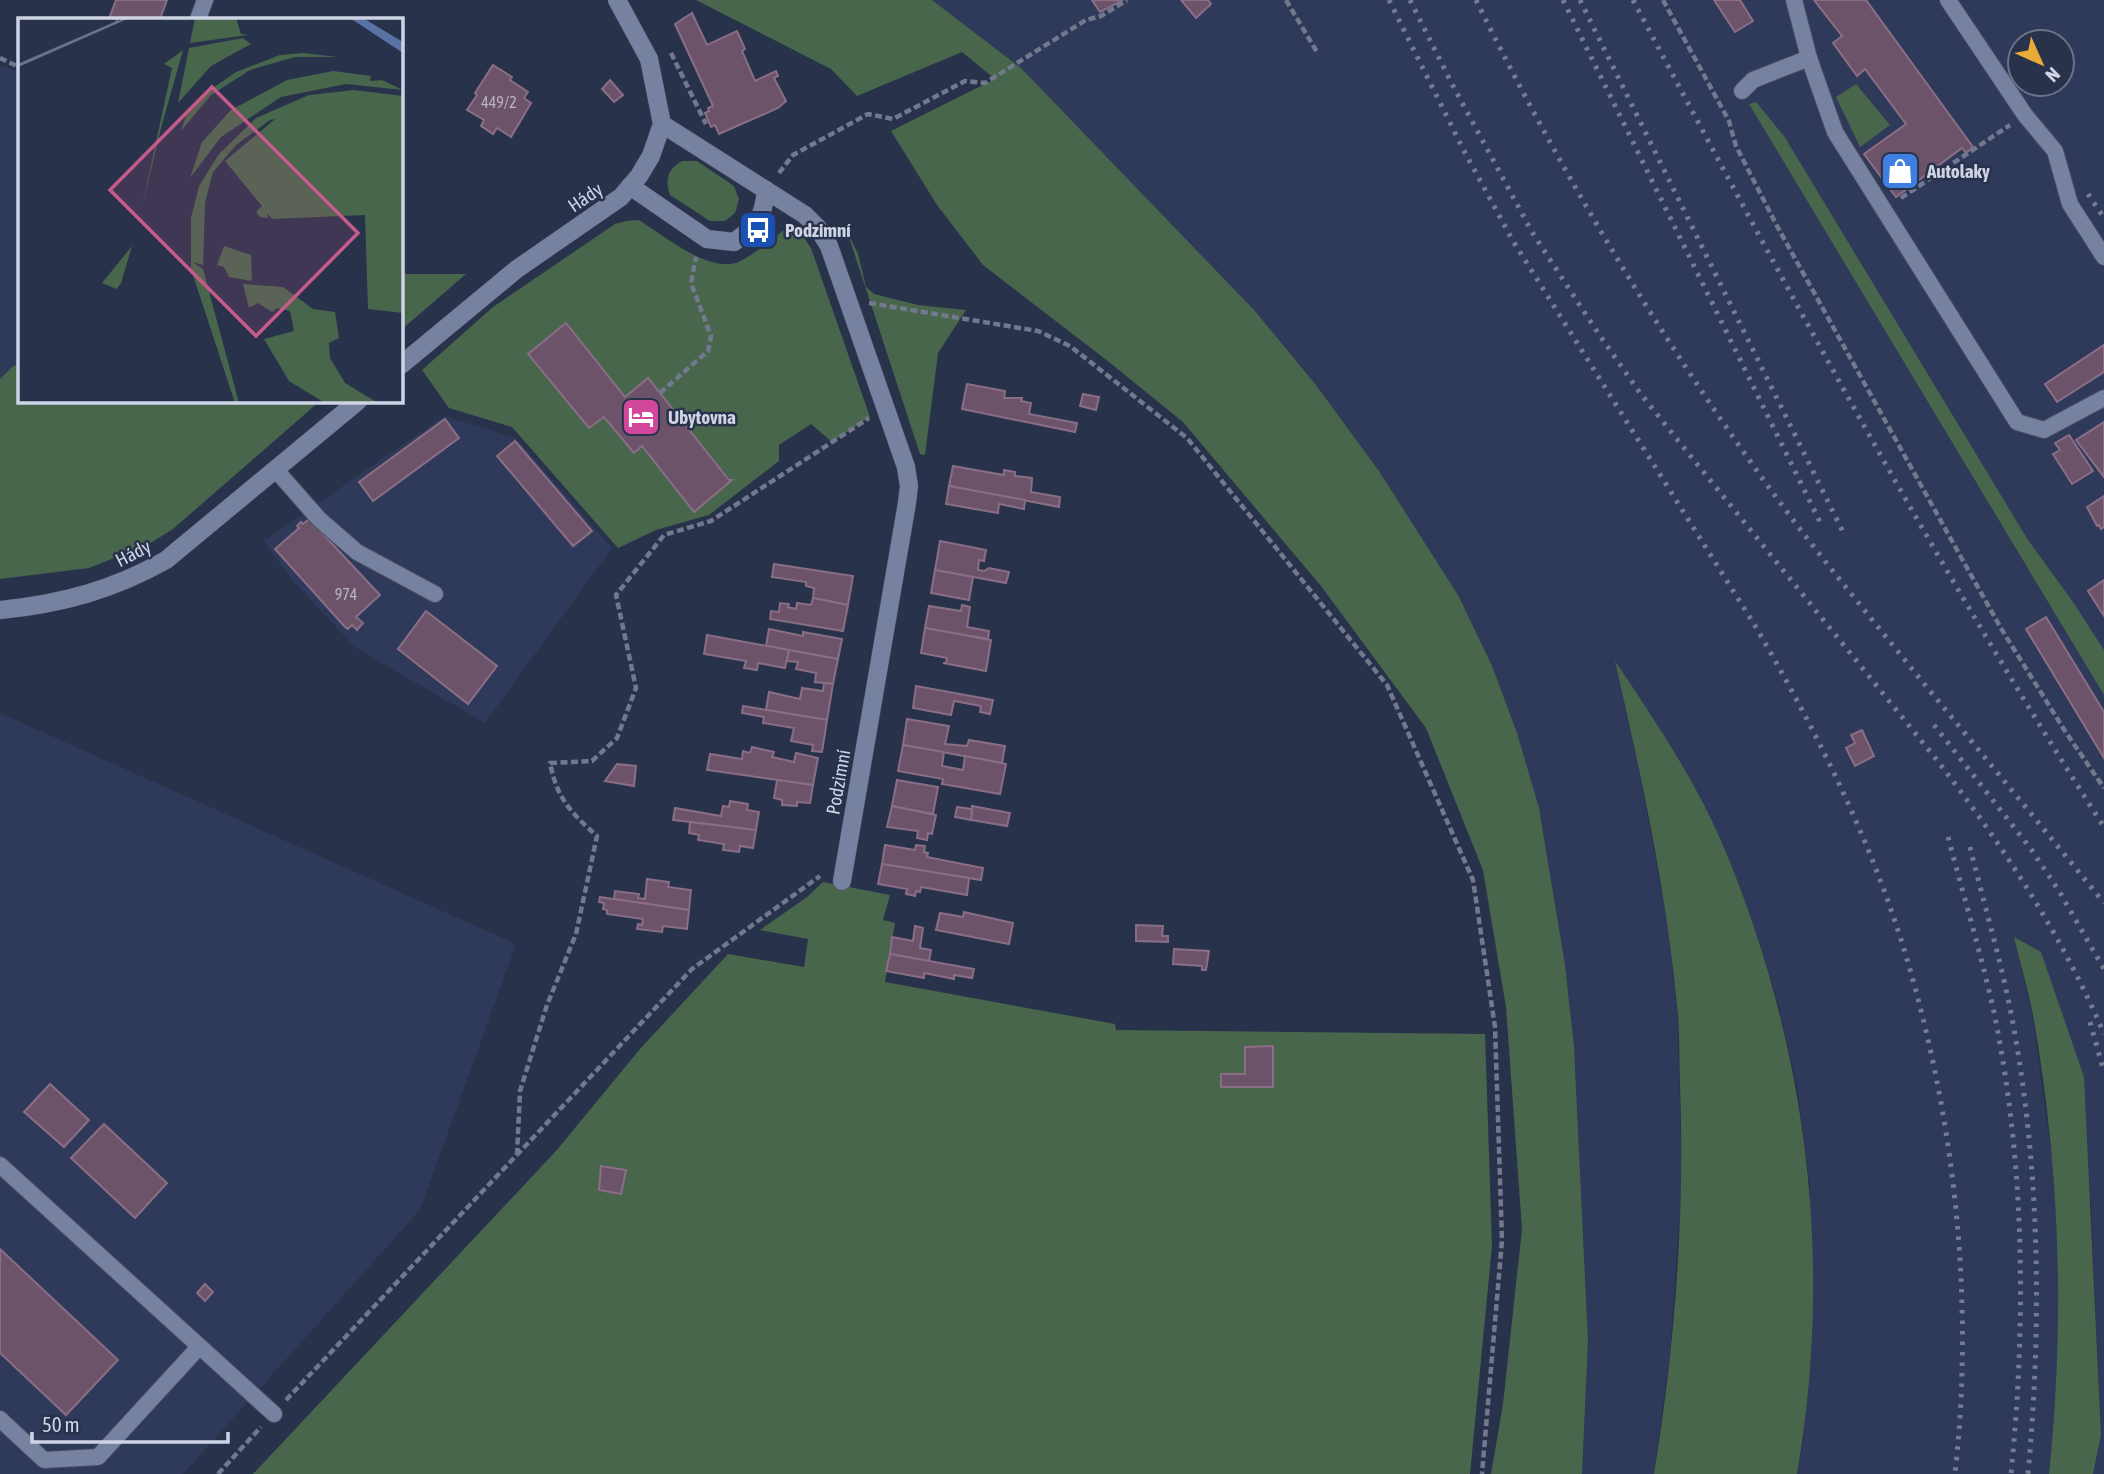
<svg xmlns="http://www.w3.org/2000/svg" width="2104" height="1474" viewBox="0 0 2104 1474" font-family="'Asap Condensed',sans-serif">
	<rect width="100%" height="100%" fill="#29324b"/>
	<!-- built -->
	<g fill="#2f3959" fill-rule="evenodd">
		<path d="M 932,0 L 2104,0 L 2104,1474 L 2093,1474 L 2101,1435 L 2091,1202 L 2014,939 L 2032,1013 L 2054,1173 L 2059,1254 L 2059,1329 L 2056,1410 L 2049,1474 L 1797,1474 L 1803,1442 L 1810,1186 L 1798,1092 L 1780,1010 L 1758,938 L 1721,841 L 1616,664 L 1632,733 L 1668,926 L 1677,1008 L 1682,1179 L 1670,1352 L 1654,1474 L 1582,1474 L 1588,1341 L 1574,1046 L 1565,966 L 1458,595 L 1379,471 L 1316,385 L 1021,68 ZM 2020,42 L 2062,42 L 2062,84 L 2020,84 Z"/>
		<path d="M 0,66 L 19,71 L 19,364 L 12,366 L 0,379 Z"/>
		<path d="M 444,416 L 516,438 L 612,548 L 485,723 L 356,648 L 291,579 L 264,541 Z"/>
		<path d="M 0,713 L 516,944 L 420,1210 L 183,1474 L 0,1474 Z"/>
	</g>
	<!-- green -->
	<g fill="#47664c" fill-rule="evenodd">
		<path d="M 696,0 L 932,0 L 1021,68 L 1254,310 L 1316,385 L 1379,471 L 1458,595 L 1492,666 L 1517,733 L 1539,808 L 1565,965 L 1574,1046 L 1588,1341 L 1582,1474 L 1491,1474 L 1503,1404 L 1522,1229 L 1506,1007 L 1483,870 L 1426,728 L 1321,586 L 1183,422 L 1109,362 L 983,265 L 937,205 L 891,131 L 995,79 L 962,52 L 857,96 L 831,69 Z"/>
		<path d="M 1856,84 L 1890,125 L 1860,147 L 1836,97 Z"/>
		<path d="M 1756,102 L 1784,136 L 2028,540 L 2073,602 L 2104,650 L 2104,695 L 1749,104 Z"/>
		<path d="M 682,161 L 697,161 L 734,186 L 739,199 L 735,213 L 725,221 L 710,221 L 670,195 C 665,179 667,170 682,161 Z"/>
		<path d="M 639,220 C 663,235 710,274 738,262 C 754,255 770,240 784,230 C 798,228 804,237 811,248 L 870,417 L 832,442 L 811,424 L 779,445 L 779,461 L 709,515 L 656,530 L 618,548 L 512,427 L 449,408 L 422,370 L 493,307 L 615,224 L 626,221 ZM 566,323 L 625,397 L 648,379 L 731,481 L 694,511 L 642,446 L 634,453 L 604,417 L 589,428 L 528,354 Z"/>
		<path d="M 847,231 L 858,254 L 866,287 L 874,294 L 918,305 L 966,310 L 938,353 L 925,455 L 920,454 Z"/>
		<path d="M 401,274 L 466,274 L 401,330 Z"/>
		<path d="M 19,364 L 19,401 L 320,401 L 173,529 L 149,544 L 89,568 L 0,579 L 0,379 L 13,366 Z"/>
		<path d="M 1615,661 C 1654,719 1694,778 1722,843 C 1807,1043 1834,1259 1797,1474 L 1654,1474 C 1675,1346 1685,1214 1680,1084 C 1679,1058 1680,1031 1677,1005 C 1666,889 1641,774 1615,661 Z"/>
		<path d="M 823,882 L 890,895 L 883,920 L 895,923 L 885,982 L 1115,1024 L 1116,1030 L 1485,1034 L 1492,1246 L 1470,1474 L 253,1474 L 556,1151 L 640,1049 L 728,954 L 804,967 L 808,939 L 760,930 L 807,897 Z"/>
		<path d="M 2014,937 L 2041,952 L 2084,1077 L 2101,1435 L 2093,1474 L 2049,1474 C 2065,1320 2060,1167 2033,1015 C 2028,989 2020,963 2014,937 Z"/>
	</g>
	<!-- building -->
	<g fill="#6d536a" stroke="#896e86" stroke-width="2">
		<path d="M 116,0 L 167,0 L 160,19 L 109,19 Z"/>
		<path d="M 1092,0 L 1123,0 L 1100,12 Z"/>
		<path d="M 1181,0 L 1208,0 L 1211,4 L 1196,18 Z"/>
		<path d="M 1714,0 L 1740,0 L 1753,21 L 1735,32 Z"/>
		<path d="M 1814,0 L 1866,0 L 1973,147 L 1966,153 L 1962,148 L 1896,197 L 1864,154 L 1906,124 L 1865,69 L 1857,76 L 1833,43 L 1842,36 Z"/>
		<path d="M 692,13 L 707,45 L 737,31 L 745,49 L 742,51 L 755,81 L 776,71 L 778,76 L 774,78 L 786,101 L 778,108 L 719,134 L 715,125 L 711,127 L 705,113 L 709,111 L 708,108 L 713,106 L 675,24 Z"/>
		<path d="M 493,65 L 512,77 L 510,80 L 528,92 L 524,98 L 531,103 L 511,137 L 497,128 L 493,134 L 481,126 L 484,120 L 467,110 L 477,95 L 475,93 Z"/>
		<path d="M 610,80 L 623,95 L 614,102 L 602,89 Z"/>
		<path d="M 566,323 L 625,397 L 648,378 L 729,480 L 732,480 L 694,512 L 642,446 L 634,453 L 604,417 L 589,428 L 528,354 Z"/>
		<path d="M 2104,345 L 2104,372 L 2057,402 L 2045,384 Z"/>
		<path d="M 967,384 L 1005,391 L 1004,398 L 1022,398 L 1021,401 L 1031,403 L 1029,414 L 1077,423 L 1075,432 L 962,409 Z"/>
		<path d="M 1083,394 L 1099,397 L 1096,410 L 1080,406 Z"/>
		<path d="M 445,419 L 459,438 L 373,501 L 359,482 Z"/>
		<path d="M 2104,422 L 2104,477 L 2076,440 Z"/>
		<path d="M 2069,435 L 2093,471 L 2072,484 L 2053,454 L 2060,450 L 2055,443 Z"/>
		<path d="M 515,441 L 592,531 L 573,546 L 497,456 Z"/>
		<path d="M 953,466 L 1004,475 L 1004,470 L 1015,472 L 1015,476 L 1032,478 L 1031,492 L 1060,497 L 1059,507 L 949,486 Z"/>
		<path d="M 949,486 L 1025,500 L 1024,509 L 999,504 L 998,513 L 946,504 Z"/>
		<path d="M 2104,496 L 2104,527 L 2101,529 L 2099,525 L 2097,526 L 2087,507 Z"/>
		<path d="M 309,519 L 380,595 L 356,617 L 363,623 L 357,630 L 352,625 L 348,629 L 345,627 L 275,549 L 299,528 L 297,526 L 301,522 L 303,524 Z"/>
		<path d="M 940,541 L 986,550 L 984,561 L 979,560 L 978,570 L 984,571 L 989,568 L 1009,572 L 1006,583 L 935,570 Z"/>
		<path d="M 774,564 L 853,576 L 848,605 L 813,598 L 814,588 L 806,586 L 806,582 L 772,577 Z"/>
		<path d="M 935,570 L 973,577 L 969,600 L 931,593 Z"/>
		<path d="M 2104,580 L 2104,616 L 2088,591 Z"/>
		<path d="M 813,598 L 848,605 L 843,631 L 770,619 L 771,611 L 779,612 L 780,603 L 789,604 L 788,607 L 796,609 L 797,603 L 811,605 Z"/>
		<path d="M 962,605 L 970,607 L 967,627 L 989,631 L 988,639 L 925,628 L 929,606 L 961,611 Z"/>
		<path d="M 426,611 L 497,666 L 468,704 L 398,649 Z"/>
		<path d="M 2046,617 L 2104,712 L 2104,758 L 2026,629 Z"/>
		<path d="M 925,628 L 991,640 L 986,671 L 943,663 L 946,663 L 947,658 L 921,653 Z"/>
		<path d="M 769,629 L 803,636 L 803,632 L 842,639 L 838,659 L 766,646 Z"/>
		<path d="M 707,635 L 789,650 L 785,668 L 758,663 L 757,670 L 744,668 L 746,661 L 704,654 Z"/>
		<path d="M 789,650 L 838,659 L 833,684 L 815,682 L 816,673 L 796,669 L 798,662 L 787,661 Z"/>
		<path d="M 824,683 L 833,684 L 827,720 L 766,710 L 769,692 L 800,699 L 802,688 L 823,691 Z"/>
		<path d="M 916,686 L 993,700 L 990,714 L 980,712 L 981,706 L 954,701 L 951,715 L 913,708 Z"/>
		<path d="M 743,706 L 827,720 L 822,752 L 812,751 L 813,745 L 791,741 L 794,728 L 763,723 L 764,717 L 742,713 Z"/>
		<path d="M 907,719 L 949,726 L 945,744 L 967,746 L 969,740 L 1005,746 L 1002,763 L 903,745 Z"/>
		<path d="M 1862,730 L 1874,756 L 1855,766 L 1846,748 L 1855,743 L 1851,735 Z"/>
		<path d="M 903,745 L 944,752 L 942,766 L 963,770 L 965,756 L 1006,764 L 1000,794 L 942,784 L 943,779 L 898,771 Z"/>
		<path d="M 752,747 L 774,752 L 772,757 L 794,762 L 796,753 L 818,758 L 813,785 L 707,770 L 710,754 L 742,759 L 743,751 L 750,753 Z"/>
		<path d="M 617,764 L 636,766 L 634,786 L 605,781 Z"/>
		<path d="M 777,780 L 813,785 L 810,803 L 797,802 L 797,806 L 782,805 L 782,800 L 774,798 Z"/>
		<path d="M 897,780 L 938,787 L 933,814 L 892,806 Z"/>
		<path d="M 730,801 L 748,804 L 747,810 L 759,812 L 756,830 L 673,820 L 675,808 L 721,816 L 723,806 L 729,807 Z"/>
		<path d="M 892,806 L 936,815 L 932,834 L 928,833 L 927,840 L 917,838 L 918,831 L 887,827 Z"/>
		<path d="M 972,806 L 1010,813 L 1007,826 L 971,820 Z"/>
		<path d="M 957,807 L 972,809 L 971,820 L 955,817 Z"/>
		<path d="M 690,822 L 756,830 L 753,848 L 740,846 L 739,852 L 723,850 L 724,844 L 698,840 L 699,835 L 689,833 Z"/>
		<path d="M 885,845 L 915,850 L 916,845 L 925,846 L 924,852 L 928,853 L 927,857 L 983,868 L 981,880 L 882,864 Z"/>
		<path d="M 882,864 L 969,878 L 967,895 L 921,887 L 920,892 L 916,891 L 915,896 L 906,894 L 907,889 L 878,884 Z"/>
		<path d="M 647,879 L 669,882 L 668,887 L 691,890 L 689,910 L 614,899 L 615,891 L 639,894 L 638,898 L 645,899 Z"/>
		<path d="M 600,897 L 689,910 L 687,929 L 663,926 L 662,932 L 637,929 L 638,924 L 642,925 L 643,919 L 607,914 L 607,910 L 603,909 L 604,903 L 599,902 Z"/>
		<path d="M 964,912 L 1013,923 L 1009,944 L 936,930 L 940,913 L 963,917 Z"/>
		<path d="M 1136,925 L 1163,926 L 1162,936 L 1168,936 L 1168,942 L 1136,941 Z"/>
		<path d="M 915,926 L 923,928 L 920,948 L 931,950 L 929,961 L 890,954 L 892,937 L 913,941 Z"/>
		<path d="M 1174,949 L 1209,951 L 1206,970 L 1202,970 L 1202,966 L 1173,964 Z"/>
		<path d="M 890,954 L 974,969 L 972,978 L 954,975 L 954,979 L 924,973 L 924,978 L 886,971 Z"/>
		<path d="M 1273,1046 L 1273,1087 L 1221,1087 L 1221,1074 L 1245,1074 L 1245,1047 Z"/>
		<path d="M 50,1084 L 89,1120 L 64,1147 L 24,1112 Z"/>
		<path d="M 104,1124 L 167,1183 L 135,1218 L 71,1158 Z"/>
		<path d="M 601,1166 L 626,1170 L 621,1194 L 599,1190 Z"/>
		<path d="M 0,1249 L 118,1360 L 66,1415 L 0,1353 Z"/>
		<path d="M 205,1284 L 213,1292 L 205,1301 L 197,1293 Z"/>
	</g>
	<g fill="none" stroke-linecap="round" stroke-linejoin="round">
		<!-- service casing -->
		<g stroke="#474d63" stroke-width="18">
			<g id="service">
				<path d="M 1794,0 L 1809,58 L 1835,132 L 2017,422 L 2044,430 L 2104,398"/>
				<path d="M 1948,0 L 2025,115 L 2055,151 L 2070,204 L 2104,257"/>
				<path d="M 198,19 L 205,0"/>
				<path d="M 1742,91 L 1753,80 L 1809,58"/>
				<path d="M 275,469 L 319,519 L 357,552 L 435,594"/>
				<path d="M 0,1165 L 274,1414"/>
				<path d="M 0,1419 L 44,1460 L 98,1457 L 199,1347"/>
			</g>
		</g>
		<!-- minor casing -->
		<g stroke="#474d63" stroke-width="19">
			<g id="minor">
				<path d="M 662,124 L 805,215 L 818,228 L 829,246 L 906,467 L 909,486 L 907,503 L 842,881"/>
				<path d="M 630,186 L 707,239 L 734,242 C 757,225 763,220 766,190"/>
				<path d="M 401,365 L 517,269 L 621,197 L 639,176 L 651,156 L 662,124 L 649,59 L 617,0"/>
				<path d="M 0,610 C 61,604 113,590 166,560 L 358,401"/>
			</g>
		</g>
		<!-- path -->
		<g stroke="#72798f" stroke-width="4.5" stroke-dasharray="7 3.5" stroke-linecap="butt">
			<path d="M 1286,0 L 1317,52"/>
			<path d="M 1663,0 L 1729,121 L 1736,146 L 1777,226 L 1962,559 L 2002,630 L 2065,731 L 2104,788"/>
			<path d="M 671,53 L 706,124"/>
			<path d="M 0,58 L 19,67"/>
			<path d="M 779,173 L 793,155 L 868,114 L 893,119 L 965,81 L 985,83 L 1086,20 L 1101,16 L 1127,0"/>
			<path d="M 1901,198 L 2010,125"/>
			<path d="M 869,303 L 1038,331 L 1070,346 L 1187,438 L 1387,685 L 1473,880 L 1495,1027 L 1502,1240 L 1482,1474"/>
			<path d="M 660,393 L 708,351 L 711,336 L 691,283 L 696,257"/>
			<path d="M 517,1155 L 520,1091 L 547,1005 L 576,934 L 597,836 C 570,812 557,798 550,763 L 592,761 L 617,738 L 636,688 L 616,595 L 664,535 L 711,521 L 869,418"/>
			<path d="M 286,1400 L 692,969 L 820,876"/>
			<path d="M 218,1474 L 261,1427"/>
		</g>
		<!-- service -->
		<use href="#service" stroke="#7782a0" stroke-width="16"/>
		<!-- minor -->
		<use href="#minor" stroke="#7782a0" stroke-width="18"/>
		<!-- rail -->
		<g stroke="#747c91" stroke-width="5" stroke-dasharray="3.5 7" stroke-linecap="butt">
			<path d="M 1389,0 L 1463,149 L 1513,241 L 1754,624 C 1817,732 1874,845 1909,966 C 1956,1129 1974,1305 1955,1474"/>
			<path d="M 1410,0 L 1452,84 L 1532,232 L 1596,330 L 1640,393 L 1676,438 L 1936,759 C 2002,844 2062,935 2104,1034"/>
			<path d="M 1476,0 C 1561,173 1660,338 1773,493 C 1820,557 1871,618 1921,680 C 1982,754 2043,828 2104,903"/>
			<path d="M 1563,0 L 1822,526"/>
			<path d="M 1580,0 L 1843,532"/>
			<path d="M 1633,0 C 1782,280 1932,560 2104,827"/>
			<path d="M 2088,194 L 2104,218"/>
			<path d="M 1934,725 L 2031,849 L 2059,891 L 2104,969"/>
			<path d="M 1948,837 C 1964,897 1982,957 1995,1017 C 2025,1168 2026,1322 2011,1474"/>
			<path d="M 1970,847 C 1984,904 2001,961 2012,1018 C 2040,1168 2042,1322 2028,1474"/>
			<path d="M 2090,1022 L 2104,1072"/>
		</g>
	</g>
	<!-- icons -->
	<defs>
		<g id="shop-square" transform="scale(2.0125)"><rect x="-9" y="-9" width="18" height="18" rx="4" fill="#3f7fe0" stroke="#29324b"/><path d="M-5-2.5h2.3a2.7 3.5 0 0 1 5.4 0H5L5.5 6h-11ZM-1.5-2.5h3a1.5 2.3 0 0 0-3 0Z" fill="#fff"/></g>
		<g id="bus-square" transform="scale(2.0125)"><rect x="-9" y="-9" width="18" height="18" rx="4" fill="#1a4fb4" stroke="#29324b"/><path d="M-5-6H5V4H4V6H2V4H-2V6H-4V4H-5ZM-3.5-4V0h7V-4ZM-3.5 1.2v1.5H-2V1.2ZM2 1.2v1.5H3.5V1.2Z" fill="#fff"/></g>
		<g id="hotel-square" transform="scale(2.0125)"><rect x="-9" y="-9" width="18" height="18" rx="4" fill="#d1479c" stroke="#29324b"/><path d="M-6-4.5h1.5V1H6V5H4.5V3h-9V5H-6ZM-4 0a1.8 1.8 0 1 1 3.6 0ZM.5 0V-2.5h3Q6-2.5 6 0Z" fill="#fff"/></g>
	</defs>
	<g fill-rule="evenodd">
		<use href="#shop-square" x="1900" y="171"/>
		<use href="#bus-square" x="758" y="230"/>
		<use href="#hotel-square" x="641" y="417"/>
	</g>
	<g text-anchor="middle" dominant-baseline="central" stroke-width="5" stroke-linejoin="round" paint-order="stroke">
		<!-- number labels -->
		<g font-size="16" fill="#b6b4c6">
			<text x="499" y="102">449/2</text>
			<text x="346" y="594">974</text>
		</g>
		<!-- poi labels -->
		<g font-size="19" font-weight="bold" fill="#ced4e5" stroke="#29324b" text-anchor="start">
			<text x="1927" y="171">Autolaky</text>
			<text x="785" y="230">Podzimní</text>
			<text x="668" y="417">Ubytovna</text>
		</g>
		<!-- street labels -->
		<g font-size="19" fill="#ced4e5" stroke="#29324b">
			<text transform="translate(585 197) rotate(-34)">Hády</text>
			<text transform="translate(133 553) rotate(-27)">Hády</text>
			<text transform="translate(838 782) rotate(-80)">Podzimní</text>
		</g>
	</g>
	<!-- overview -->
	<g transform="translate(18 18)">
		<rect width="385" height="385" fill="#29324b"/>
		<path d="M 177,0 L 218,0 L 223,16 L 230,17 L 172,25 ZM 225,20 L 233,26 L 193,48 L 160,85 L 171,30 ZM 165,32 L 143,110 L 124,189 L 154,50 L 146,46 ZM 285,35 L 320,39 L 277,39 L 232,52 L 193,77 L 163,113 L 168,98 L 192,72 L 218,54 L 262,37 ZM 315,53 L 353,58 L 352,63 L 364,62 L 385,72 L 328,66 L 263,79 L 203,119 L 172,160 L 184,124 L 213,92 L 269,62 ZM 336,72 L 385,78 L 385,295 L 350,291 L 347,197 L 254,201 L 249,195 L 250,200 L 242,199 L 238,194 L 244,188 L 207,143 L 257,101 L 252,102 L 218,127 L 195,154 L 187,185 L 185,247 L 174,244 L 185,251 L 221,385 L 217,385 L 173,251 L 173,200 L 181,168 L 201,136 L 238,100 L 291,77 ZM 114,228 L 103,265 L 99,271 L 84,265 ZM 206,228 L 233,237 L 234,263 L 211,259 L 206,249 L 199,247 ZM 225,266 L 265,269 L 295,291 L 317,294 L 321,320 L 311,325 L 312,340 L 327,365 L 360,385 L 307,385 L 271,363 L 246,321 L 276,313 L 272,293 L 259,290 L 254,294 L 240,285 L 231,290 Z" fill="#47664c"/>
		<path d="M 332,0 L 345,0 L 385,24 L 385,35 Z" fill="#5972a6"/>
		<path fill="none" stroke="#6b7389" stroke-width="2" d="M 0,47 L 99,4 L 98,0M 0,48 L 109,0"/>
		<path fill="#c65a8b" fill-opacity="0.15" stroke="#c65a8b" stroke-width="3.5" d="M 194,69 L 340,215 L 238,318 L 92,172 Z"/>
		<rect width="385" height="385" fill="none" stroke="#ced4e5" stroke-width="3.5"/>
	</g>
	<!-- north arrow -->
	<g transform="translate(2041 63) rotate(135)"><circle r="33" fill="#29324b" stroke="#6b7389" stroke-width="2"/>
	<path d="M0-5L12 26L0 18L-12 26Z" fill="#e9ab38"/>
	<text y="-10" font-size="19" font-weight="bold" text-anchor="middle" fill="#ced4e5">N</text>
	</g>
	<!-- scale -->
	<path d="M32 1432v10h196v-10" fill="none" stroke="#ced4e5" stroke-width="3.5"/>
	<text x="42" y="1432" font-size="21" fill="#ced4e5" stroke="#29324b" stroke-width="5" paint-order="stroke">50 m</text>
</svg>
